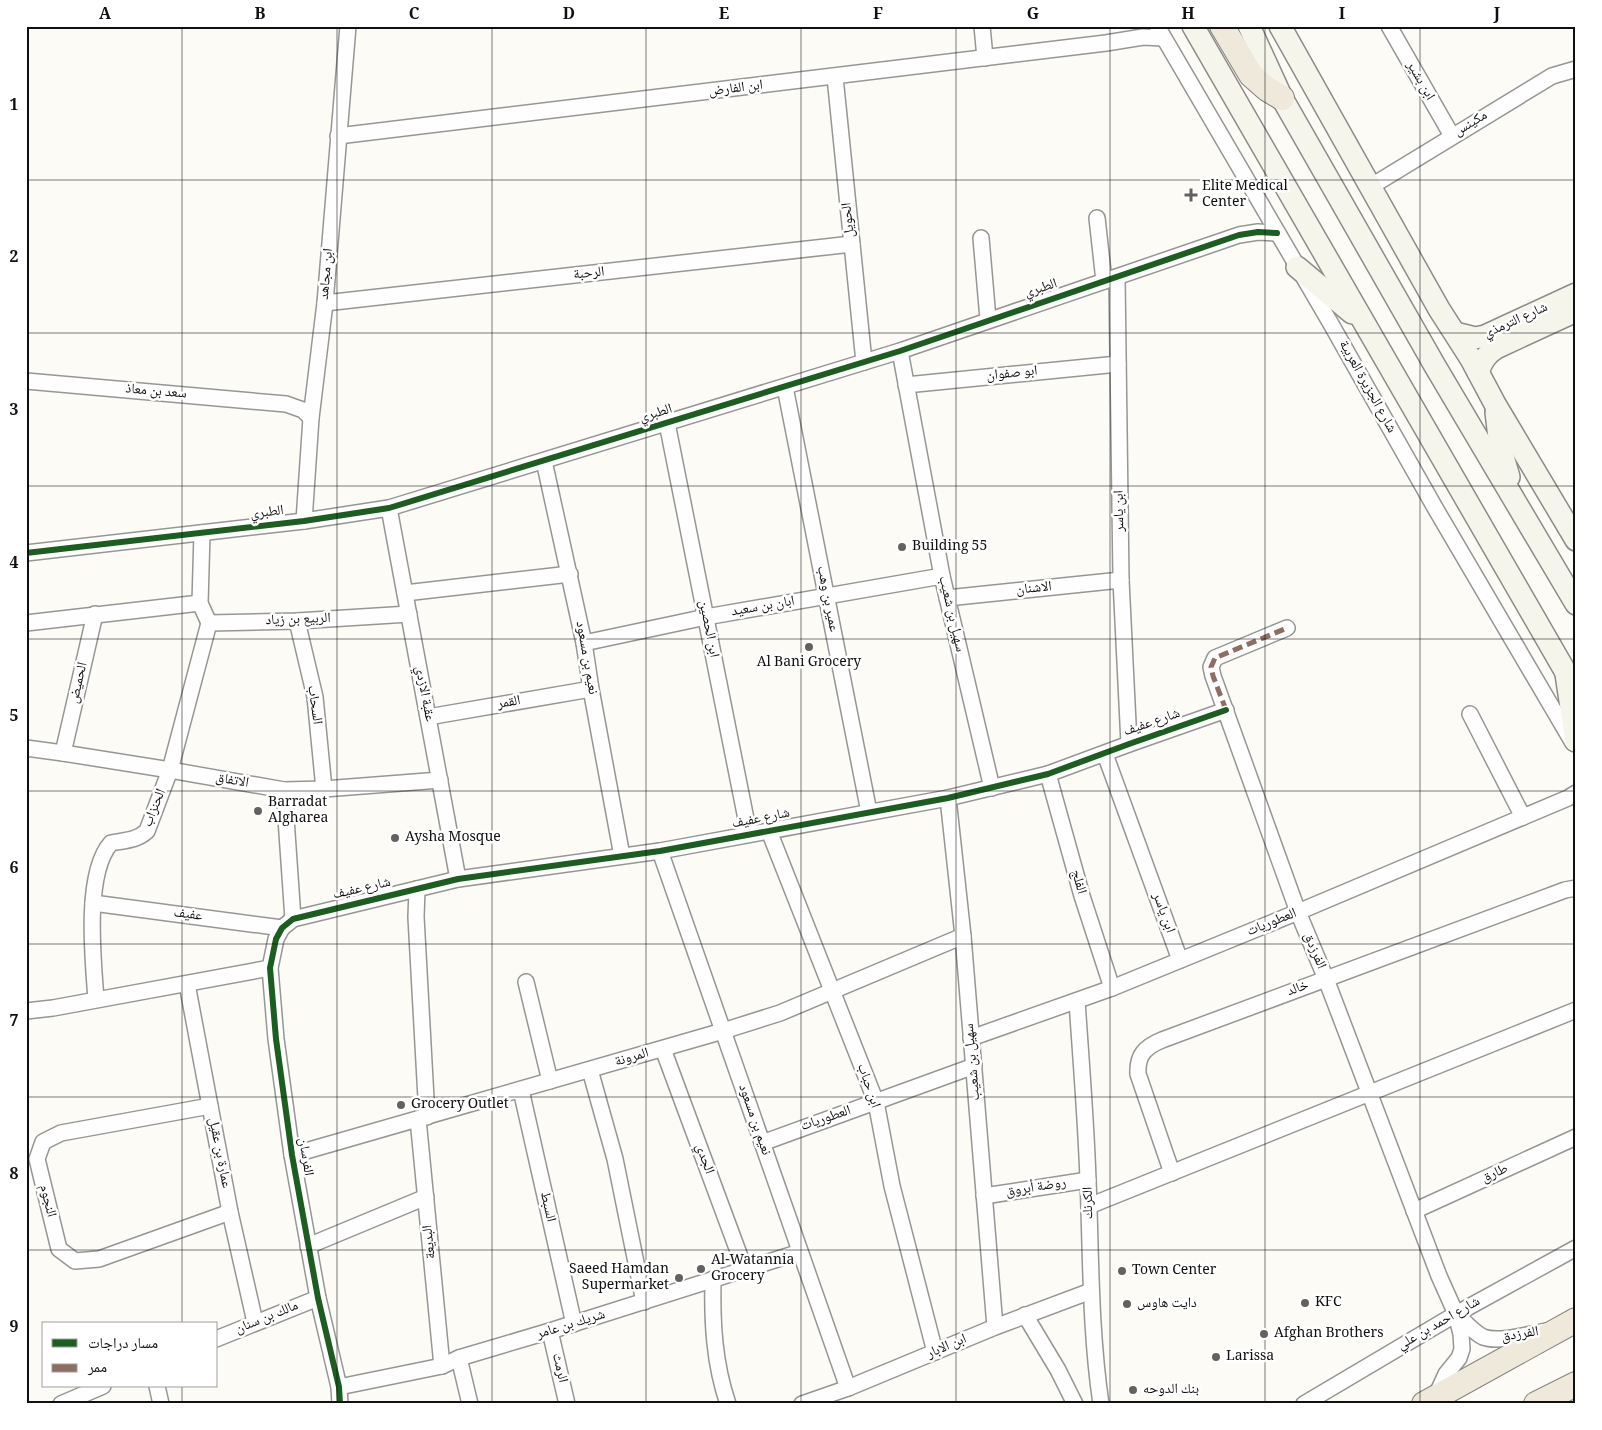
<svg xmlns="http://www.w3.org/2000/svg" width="1602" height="1430" viewBox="0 0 1602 1430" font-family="Georgia,'Noto Naskh Arabic',serif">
	<rect width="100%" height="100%" fill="#fcfbf6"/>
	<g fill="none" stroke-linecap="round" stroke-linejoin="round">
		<!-- street casing -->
		<g stroke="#969694" stroke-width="18">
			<g id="street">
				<path d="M 982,26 L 985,58"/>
				<path d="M 1157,26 L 1331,324 L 1434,506 L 1573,743"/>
				<path d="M 1389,26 L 1452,136"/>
				<path d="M 835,77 L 864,362"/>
				<path d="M 338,136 L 1106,43 L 1143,37 L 1163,38"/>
				<path d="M 1370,187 L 1552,76 L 1576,69"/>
				<path d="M 1097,218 L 1104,281"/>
				<path d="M 981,238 L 988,319"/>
				<path d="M 1117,277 L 1121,580 L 1129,744"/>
				<path d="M 325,303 L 852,244"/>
				<path d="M 900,351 L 942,576 L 992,788"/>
				<path d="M 26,381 L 286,404 L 303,410 L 311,418"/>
				<path d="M 906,385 L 1118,364"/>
				<path d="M 785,387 L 869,812"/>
				<path d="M 667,423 L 749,834"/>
				<path d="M 544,461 L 584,643 L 591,689 L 622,856"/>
				<path d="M 389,508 L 458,879"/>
				<path d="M 304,521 L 311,418 L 325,303 L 348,26"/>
				<path d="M 202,533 L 200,603 L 209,623 L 297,621 L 409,614"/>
				<path d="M 26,553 L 304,521 L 389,508 L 900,351 L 1239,235 L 1258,232 L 1277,233"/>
				<path d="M 405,593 L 570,574"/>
				<path d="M 947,598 L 1121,580"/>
				<path d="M 297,621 L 315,697 L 324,789"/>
				<path d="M 26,623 L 200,603"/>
				<path d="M 1287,628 L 1215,658 L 1211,667 L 1213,676 L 1298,912 L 1326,979 L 1439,1276 L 1456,1314 L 1461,1334 L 1462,1349 L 1459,1358 L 1446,1374 L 1435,1398"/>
				<path d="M 584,643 L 706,617 L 942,576"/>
				<path d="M 1470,714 L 1523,817"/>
				<path d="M 428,717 L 591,689"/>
				<path d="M 26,748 L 63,753 L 170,770 L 284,790 L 324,789 L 440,780"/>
				<path d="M 63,753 L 95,614"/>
				<path d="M 1105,754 L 1180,960"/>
				<path d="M 1048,774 L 1082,896 L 1112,988"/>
				<path d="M 284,790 L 293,919"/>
				<path d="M 948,798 L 963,936 L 995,1327"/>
				<path d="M 769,831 L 876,1102 L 892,1186 L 935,1352"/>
				<path d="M 660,851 L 848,1388"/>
				<path d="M 417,889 L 416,917 L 427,1117"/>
				<path d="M 93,903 L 282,928"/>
				<path d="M 526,982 L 550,1081"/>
				<path d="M 187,984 L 230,1212 L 255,1322"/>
				<path d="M 96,999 C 93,960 84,873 111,843 C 125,840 136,841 147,831 L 170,770 L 209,623"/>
				<path d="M 1077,1001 C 1081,1061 1086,1120 1088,1180 C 1091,1255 1090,1330 1101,1404"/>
				<path d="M 26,1011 L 53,1008 L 270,968"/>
				<path d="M 971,1038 L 1112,988 L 1298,912 L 1568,798 L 1576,793"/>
				<path d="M 663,1049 L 745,1270"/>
				<path d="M 590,1070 L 615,1159 L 644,1302"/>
				<path d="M 521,1090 L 574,1324"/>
				<path d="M 210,1106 L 61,1133 L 43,1142 L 37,1159 L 59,1249 L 75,1261 L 99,1259 L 230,1212"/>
				<path d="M 418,1119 L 442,1366"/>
				<path d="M 762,1143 L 974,1066"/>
				<path d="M 292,1155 L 723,1031 L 780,1013 L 963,936"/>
				<path d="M 1172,1173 L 1138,1074 C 1137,1055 1145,1047 1162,1040 L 1565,890 L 1576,888"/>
				<path d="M 984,1196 L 1088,1180"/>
				<path d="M 1089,1206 L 1576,1010"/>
				<path d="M 1414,1211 L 1576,1137"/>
				<path d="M 308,1246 L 426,1197"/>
				<path d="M 713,1279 C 712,1322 714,1363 728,1404"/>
				<path d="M 1456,1314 C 1464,1321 1473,1332 1483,1337 C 1499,1343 1529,1334 1546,1331"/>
				<path d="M 1025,1315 L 1058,1370 L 1075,1404"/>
				<path d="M 550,1331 L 567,1404"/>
				<path d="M 216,1339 L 318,1298"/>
				<path d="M 459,1358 L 470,1404"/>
				<path d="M 157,1386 L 161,1404"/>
				<path d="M 339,1387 L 442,1366 L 459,1358 L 550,1331 L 800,1252"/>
				<path d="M 61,1404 L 103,1386"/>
				<path d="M 340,1404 L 339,1387 L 318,1298 L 292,1155 L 276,1039 L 270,968 L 276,939 L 282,928 L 293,919 L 458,879 L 660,851 L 948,798 L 1048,774 L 1129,744 L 1226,710"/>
				<path d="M 802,1404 L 848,1388 L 995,1327 L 1091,1291"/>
				<path d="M 1304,1404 L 1456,1314 L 1576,1248"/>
			</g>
		</g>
		<!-- secondary casing -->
		<g stroke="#8d8c8a" stroke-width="24">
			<g id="secondary">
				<path d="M 1193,26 L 1576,690"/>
				<path d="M 1249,26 L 1282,98 L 1435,366 L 1576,604"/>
				<path d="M 1280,26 L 1439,309 L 1471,359 L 1495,404 L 1576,540"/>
				<path d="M 1297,267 L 1352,313"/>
				<path d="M 1455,333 L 1475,338 L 1485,336 L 1576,294"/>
				<path d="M 1478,372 C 1482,361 1486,355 1496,348 L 1576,311"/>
				<path d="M 1496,412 L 1500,446 L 1509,477"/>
				<path d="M 1566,674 L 1576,741"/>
			</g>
		</g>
		<!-- primary casing -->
		<g stroke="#848381" stroke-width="26">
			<g id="primary">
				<path d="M 1222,26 L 1251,75 L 1267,89 L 1282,98"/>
				<path d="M 1424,1404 L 1576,1320"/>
				<path d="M 1536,1404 L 1576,1384"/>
			</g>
		</g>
		<!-- street -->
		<use href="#street" stroke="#fffefe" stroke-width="15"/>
		<!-- secondary -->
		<use href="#secondary" stroke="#f6f5eb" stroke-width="21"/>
		<!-- primary -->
		<use href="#primary" stroke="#eee9da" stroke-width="24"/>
		<!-- quiet -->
		<path stroke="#8d6e63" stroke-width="5" stroke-dasharray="10 5" stroke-linecap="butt" d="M 1226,710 L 1213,676 L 1211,667 L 1215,658 L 1287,628"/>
		<!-- cycleway casing -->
		<g stroke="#fff" stroke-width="9">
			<g id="cycleway">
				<path d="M 26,553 L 304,521 L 389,508 L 900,351 L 1239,235 L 1258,232 L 1277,233"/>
				<path d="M 340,1404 L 339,1387 L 318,1298 L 292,1155 L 276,1039 L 270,968 L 276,939 L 282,928 L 293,919 L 458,879 L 660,851 L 948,798 L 1048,774 L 1129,744 L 1226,710"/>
			</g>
		</g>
		<!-- cycleway -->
		<use href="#cycleway" stroke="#1b5e20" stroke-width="6"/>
	</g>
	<!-- grid -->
	<path fill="none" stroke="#101010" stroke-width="1" stroke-opacity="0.55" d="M 182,26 L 182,1324M 337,26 L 337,1404M 492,26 L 492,1404M 646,26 L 646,1404M 801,26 L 801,1404M 956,26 L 956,1404M 1110,26 L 1110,1404M 1265,26 L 1265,1404M 1420,26 L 1420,1404M 26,180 L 1576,180M 26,333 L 1576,333M 26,486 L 1576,486M 26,639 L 1576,639M 26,791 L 1576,791M 26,944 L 1576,944M 26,1097 L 1576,1097M 26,1250 L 1576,1250M 182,1386 L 182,1404"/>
	<!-- markers -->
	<g fill="#636260" stroke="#fff" stroke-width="2">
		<path d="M1188.5 187.5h5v5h5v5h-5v5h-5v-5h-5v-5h5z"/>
		<circle cx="902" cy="547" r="5"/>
		<circle cx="809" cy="647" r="5"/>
		<circle cx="258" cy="811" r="5"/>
		<circle cx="395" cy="838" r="5"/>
		<circle cx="401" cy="1105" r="5"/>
		<circle cx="701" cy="1269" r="5"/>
		<circle cx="1122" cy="1271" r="5"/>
		<circle cx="679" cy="1278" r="5"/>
		<circle cx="1305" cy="1303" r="5"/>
		<circle cx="1127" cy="1304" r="5"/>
		<circle cx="1264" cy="1334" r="5"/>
		<circle cx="1216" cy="1357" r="5"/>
		<circle cx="1133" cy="1390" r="5"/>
	</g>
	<g text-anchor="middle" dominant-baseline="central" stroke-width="5" stroke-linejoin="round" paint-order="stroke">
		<!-- street labels -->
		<g font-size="14" fill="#101010" stroke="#fff">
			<text transform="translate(1420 81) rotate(60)">ابن بشير</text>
			<text transform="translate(736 89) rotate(-7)">ابن الفارض</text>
			<text transform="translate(1471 124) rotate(-31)">مكينس</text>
			<text transform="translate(849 220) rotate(-96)">الحويل</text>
			<text transform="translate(327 274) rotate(-85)">ابن مجاهد</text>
			<text transform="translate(589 274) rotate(-6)">الرحبة</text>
			<text transform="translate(1041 289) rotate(-18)">الطبري</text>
			<text transform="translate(1516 321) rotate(-24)">شارع الترمذي</text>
			<text transform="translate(1012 374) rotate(-6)">ابو صفوان</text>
			<text transform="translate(1367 387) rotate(61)">شارع الجزيرة العربية</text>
			<text transform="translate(156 392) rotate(5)">سعد بن معاذ</text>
			<text transform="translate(656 414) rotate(-17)">الطبري</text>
			<text transform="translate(1120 511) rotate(-91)">ابن ياسر</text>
			<text transform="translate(267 513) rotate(-7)">الطبري</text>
			<text transform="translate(1034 589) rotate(-6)">الاشنان</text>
			<text transform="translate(827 599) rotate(79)">عمير بن وهب</text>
			<text transform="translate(763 607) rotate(-10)">ابان بن سعيد</text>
			<text transform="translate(951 614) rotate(77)">سهيل بن شعيب</text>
			<text transform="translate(298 620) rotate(-2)">الربيع بن زياد</text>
			<text transform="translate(708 629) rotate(79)">ابن الحصين</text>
			<text transform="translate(586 658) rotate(80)">نعيم بن مسعود</text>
			<text transform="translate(79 683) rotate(-77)">الحميض</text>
			<text transform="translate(424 694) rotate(79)">عقبة الازدي</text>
			<text transform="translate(509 703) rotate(-10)">القمر</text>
			<text transform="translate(314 705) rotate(82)">السحاب</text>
			<text transform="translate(1152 723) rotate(-19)">شارع عفيف</text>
			<text transform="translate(232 781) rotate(10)">الاتفاق</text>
			<text transform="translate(155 808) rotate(-68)">الحنزاب</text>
			<text transform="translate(761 819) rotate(-11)">شارع عفيف</text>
			<text transform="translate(1078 882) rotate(74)">الفلج</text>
			<text transform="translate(362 889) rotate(-13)">شارع عفيف</text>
			<text transform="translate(1163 913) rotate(70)">ابن ياسر</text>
			<text transform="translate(188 915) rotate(7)">عفيف</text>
			<text transform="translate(1272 923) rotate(-22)">العطوريات</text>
			<text transform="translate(1314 951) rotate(67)">الفرزدق</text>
			<text transform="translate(1298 989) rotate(-20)">خالد</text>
			<text transform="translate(632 1058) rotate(-16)">المرونة</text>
			<text transform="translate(973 1062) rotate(-95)">سهيل بن شعيب</text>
			<text transform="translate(868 1086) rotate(71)">ابن حباب</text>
			<text transform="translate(826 1119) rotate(-19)">العطوريات</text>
			<text transform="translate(754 1120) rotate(71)">نعيم بن مسعود</text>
			<text transform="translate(219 1153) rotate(79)">عمارة بن عقيل</text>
			<text transform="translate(305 1157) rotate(81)">الفرسان</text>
			<text transform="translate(704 1159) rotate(70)">الجدي</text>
			<text transform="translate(1495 1174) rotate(-24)">طارق</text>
			<text transform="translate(1036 1188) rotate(-9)">روضة أبروق</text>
			<text transform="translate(47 1201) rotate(76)">النجوم</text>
			<text transform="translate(1089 1203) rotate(-91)">الكرنك</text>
			<text transform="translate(547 1207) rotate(77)">السبط</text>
			<text transform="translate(430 1242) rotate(-96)">البديعة</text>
			<text transform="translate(267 1318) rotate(-22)">مالك بن سنان</text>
			<text transform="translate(1439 1324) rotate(-30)">شارع احمد بن علي</text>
			<text transform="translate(571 1325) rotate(-17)">شريك بن عامر</text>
			<text transform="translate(1520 1335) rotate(-9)">الفرزدق</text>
			<text transform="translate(947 1347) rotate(-23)">ابن الابار</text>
			<text transform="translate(559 1368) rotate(77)">الرمث</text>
		</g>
		<!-- poi labels -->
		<g font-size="14" fill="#101010" stroke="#fff" text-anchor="start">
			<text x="1202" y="187">Elite Medical<tspan x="1202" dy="16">Center</tspan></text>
			<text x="912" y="547">Building 55</text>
			<text x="809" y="663" text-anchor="middle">Al Bani Grocery</text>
			<text x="268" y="803">Barradat<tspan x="268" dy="16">Algharea</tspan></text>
			<text x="405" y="838">Aysha Mosque</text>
			<text x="411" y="1105">Grocery Outlet</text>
			<text x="711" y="1261">Al-Watannia<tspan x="711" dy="16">Grocery</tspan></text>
			<text x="669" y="1270" text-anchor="end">Saeed Hamdan<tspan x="669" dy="16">Supermarket</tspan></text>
			<text x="1132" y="1271">Town Center</text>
			<text x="1315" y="1303">KFC</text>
			<text x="1137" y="1304">دايت هاوس</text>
			<text x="1274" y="1334">Afghan Brothers</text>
			<text x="1226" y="1357">Larissa</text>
			<text x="1143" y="1390">بنك الدوحه</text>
		</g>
	</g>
	<!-- border -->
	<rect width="1602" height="1430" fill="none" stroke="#ffffff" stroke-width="55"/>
	<!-- legend -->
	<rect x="42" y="1322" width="175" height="65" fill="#ffffff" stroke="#9f9f9f"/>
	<rect x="52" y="1339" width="25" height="8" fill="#1b5e20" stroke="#9f9f9f"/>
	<text x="88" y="1348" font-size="15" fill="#101010">مسار دراجات</text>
	<rect x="52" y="1364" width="25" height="8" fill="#8d6e63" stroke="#9f9f9f"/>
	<text x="88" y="1372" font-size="15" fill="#101010">ممر</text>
	<rect x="28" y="28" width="1546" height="1374" fill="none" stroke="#101010" stroke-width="2"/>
	<g font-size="16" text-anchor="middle" font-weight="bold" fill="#101010">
		<text x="105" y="19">A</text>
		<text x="260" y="19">B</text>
		<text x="414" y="19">C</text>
		<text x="569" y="19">D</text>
		<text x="724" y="19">E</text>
		<text x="878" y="19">F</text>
		<text x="1033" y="19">G</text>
		<text x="1188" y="19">H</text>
		<text x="1342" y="19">I</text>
		<text x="1497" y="19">J</text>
		<text x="14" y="110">1</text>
		<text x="14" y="262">2</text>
		<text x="14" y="415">3</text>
		<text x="14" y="568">4</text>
		<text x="14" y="721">5</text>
		<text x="14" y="873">6</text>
		<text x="14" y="1026">7</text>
		<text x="14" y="1179">8</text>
		<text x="14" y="1332">9</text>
	</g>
</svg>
